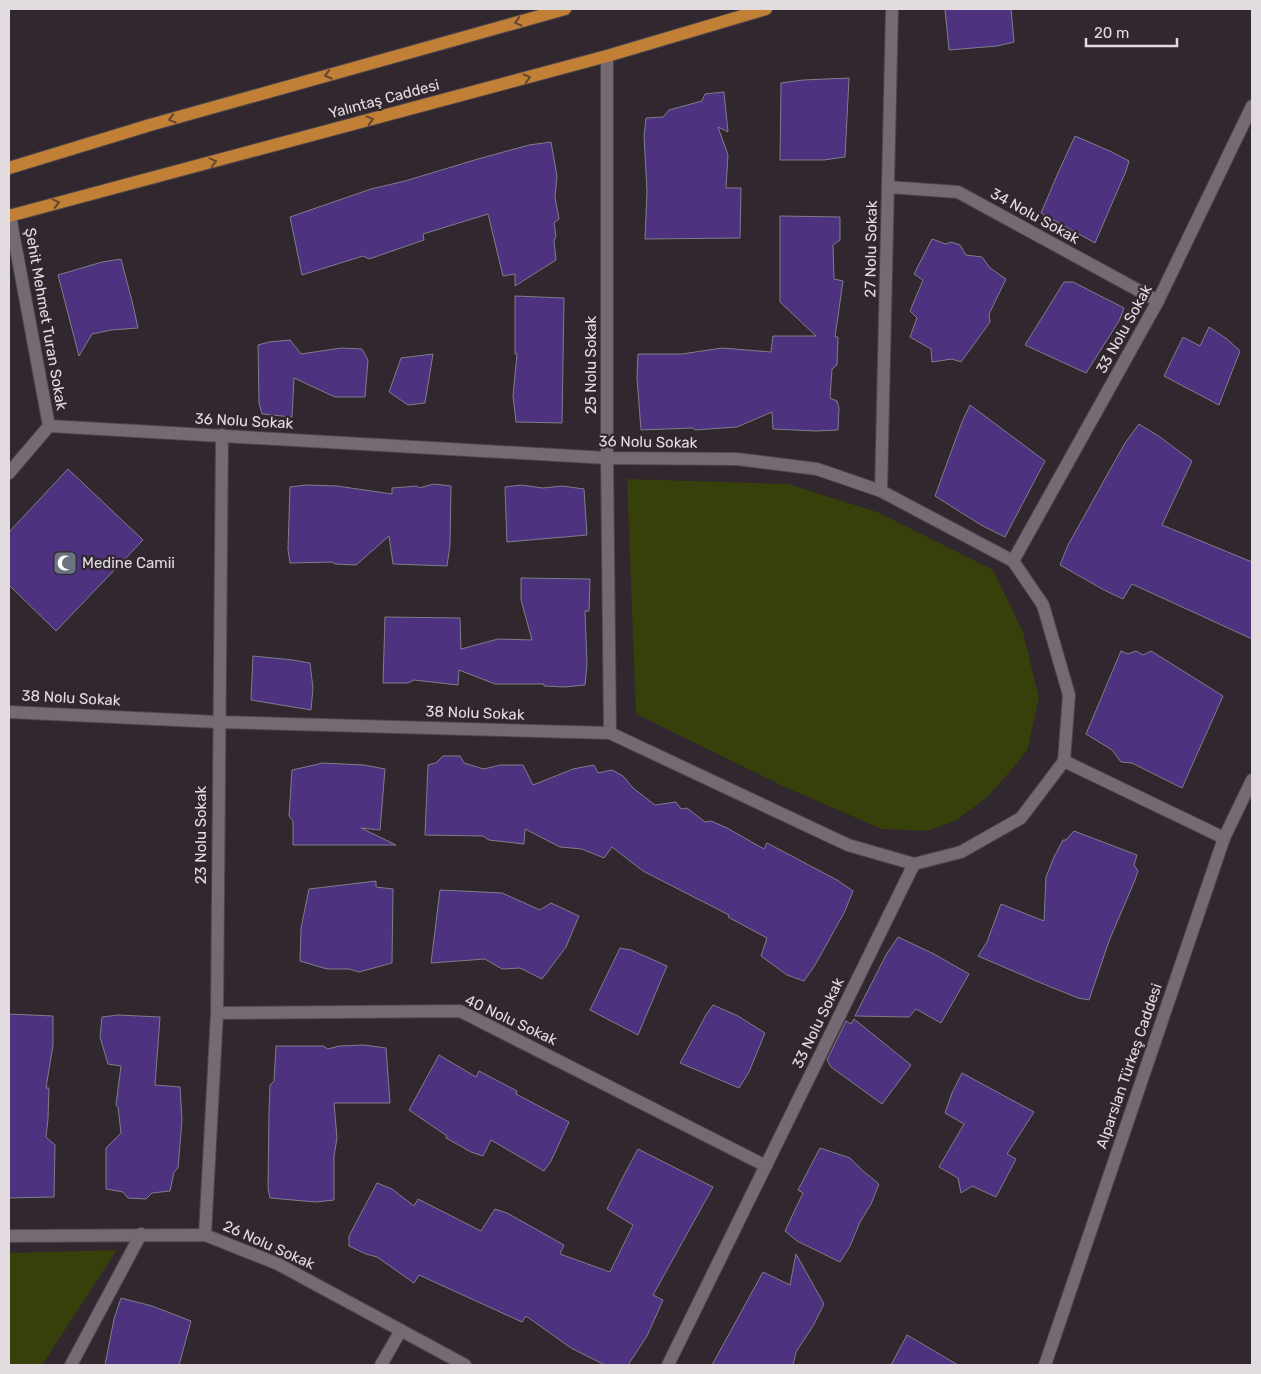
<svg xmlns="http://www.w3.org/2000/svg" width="1261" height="1374" viewBox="0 0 1261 1374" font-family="Rubik,sans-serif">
	<rect width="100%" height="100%" fill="#30272f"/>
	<!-- green -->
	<g fill="#373f0a">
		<path d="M 627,479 L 788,484 L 877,512 L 993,570 L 1023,632 L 1039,698 L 1027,751 L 1000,783 L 985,799 L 955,821 L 927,831 L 882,829 L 787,788 L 636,714 Z"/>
		<path d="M 117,1250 L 42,1365 L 9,1365 L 9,1253 Z"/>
	</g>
	<!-- building -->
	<g fill="#4c327f" stroke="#807d8a">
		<path d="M 945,9 L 1011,9 L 1014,42 L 997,46 L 949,50 Z"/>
		<path d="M 849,78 L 845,157 L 824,160 L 780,160 L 781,83 L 803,80 Z"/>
		<path d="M 724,92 L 728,132 L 718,127 L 728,155 L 726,188 L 741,188 L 740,238 L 645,239 L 647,192 L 644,136 L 646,118 L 663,117 L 669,110 L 702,101 L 705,94 Z"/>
		<path d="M 1075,136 L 1112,152 L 1129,161 L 1126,171 L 1095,243 L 1041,213 L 1058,173 Z"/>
		<path d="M 551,142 L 557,176 L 555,197 L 559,219 L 554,223 L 556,236 L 554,241 L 556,260 L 515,286 L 515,274 L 503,276 L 488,214 L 423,234 L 424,240 L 369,259 L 363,256 L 302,275 L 290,217 L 371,189 L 405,181 L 478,159 L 529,145 Z"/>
		<path d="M 780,216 L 840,217 L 840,240 L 833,245 L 834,279 L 843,281 L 835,337 L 838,337 L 837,365 L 832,369 L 830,398 L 837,401 L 839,408 L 838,430 L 816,431 L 773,429 L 772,412 L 737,427 L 695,430 L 693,428 L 641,430 L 637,378 L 638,354 L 682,354 L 722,348 L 771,352 L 773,336 L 816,336 L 780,302 Z"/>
		<path d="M 932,239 L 946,244 L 951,242 L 960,245 L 966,255 L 982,257 L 990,268 L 1006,279 L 989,314 L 990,322 L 961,362 L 952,359 L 932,362 L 931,349 L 910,337 L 917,318 L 910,311 L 923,280 L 914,274 Z"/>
		<path d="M 121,259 L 133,305 L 138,328 L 111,330 L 92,334 L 79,356 L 58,275 L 102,262 Z"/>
		<path d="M 1064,282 L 1073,282 L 1124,308 L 1119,321 L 1086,373 L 1025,345 Z"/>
		<path d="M 515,296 L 564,298 L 562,423 L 516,422 L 513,396 L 517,354 L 515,354 Z"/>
		<path d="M 1209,327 L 1227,339 L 1240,351 L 1219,405 L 1164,376 L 1183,337 L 1200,346 Z"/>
		<path d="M 290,340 L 301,354 L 341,348 L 362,349 L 368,360 L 365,397 L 335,397 L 294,378 L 292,417 L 262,414 L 259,403 L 258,345 L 269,342 Z"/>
		<path d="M 433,354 L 425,403 L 408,405 L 389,392 L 401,358 Z"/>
		<path d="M 970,405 L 1045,461 L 1005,537 L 981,525 L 935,496 L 962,422 Z"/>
		<path d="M 1139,424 L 1160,437 L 1192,461 L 1162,525 L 1252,562 L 1252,639 L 1132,584 L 1123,599 L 1104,590 L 1060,565 L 1068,545 L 1125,443 Z"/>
		<path d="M 68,469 L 143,540 L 56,631 L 9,585 L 9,532 Z"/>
		<path d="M 434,484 L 451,486 L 450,545 L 447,566 L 393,564 L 389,536 L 356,565 L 335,564 L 332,562 L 290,563 L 288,549 L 290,487 L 306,485 L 337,486 L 392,494 L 392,488 L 417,486 L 419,488 Z"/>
		<path d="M 521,485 L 543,488 L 562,486 L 584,489 L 587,535 L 507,542 L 505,487 Z"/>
		<path d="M 521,578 L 590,579 L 589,611 L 585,611 L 587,664 L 585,685 L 564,687 L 544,686 L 544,684 L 495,684 L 459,670 L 458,685 L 414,680 L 408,683 L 383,683 L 385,617 L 460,618 L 461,649 L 498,639 L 532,640 L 521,600 Z"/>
		<path d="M 1121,651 L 1128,654 L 1136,651 L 1143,655 L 1151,651 L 1223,696 L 1182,788 L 1132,763 L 1121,762 L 1112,750 L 1086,734 Z"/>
		<path d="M 253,656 L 293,660 L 310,663 L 313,688 L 311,710 L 251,700 Z"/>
		<path d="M 443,756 L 460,756 L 464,763 L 484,769 L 500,765 L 523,765 L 533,785 L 573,769 L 594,765 L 598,773 L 612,770 L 623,776 L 633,788 L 655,805 L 676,802 L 681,809 L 687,808 L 705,822 L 711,821 L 727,828 L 764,849 L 767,843 L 837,880 L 853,891 L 844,913 L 815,965 L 804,981 L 787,975 L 761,956 L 767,938 L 728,917 L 729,915 L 643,871 L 612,847 L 604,858 L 582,849 L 560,847 L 525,829 L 524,844 L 489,840 L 483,836 L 425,835 L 428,765 L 436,763 Z"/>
		<path d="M 323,763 L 364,765 L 385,769 L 380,830 L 361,828 L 396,845 L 293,845 L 293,821 L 289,816 L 292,770 Z"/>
		<path d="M 1074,831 L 1137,855 L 1134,865 L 1138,871 L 1135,880 L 1109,941 L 1089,1000 L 1078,998 L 1041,983 L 978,956 L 987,942 L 1001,904 L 1044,921 L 1046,877 L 1054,857 L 1063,840 L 1066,840 Z"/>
		<path d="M 376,881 L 376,887 L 393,889 L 392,963 L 359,972 L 349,969 L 327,969 L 300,961 L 301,928 L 309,889 Z"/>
		<path d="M 440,890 L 502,893 L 540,910 L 551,903 L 579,916 L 566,947 L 542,979 L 520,968 L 502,969 L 485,959 L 431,963 Z"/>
		<path d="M 898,937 L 934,954 L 969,974 L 941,1023 L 916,1009 L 909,1017 L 855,1016 L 886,955 Z"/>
		<path d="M 620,948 L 631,950 L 667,966 L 638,1035 L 590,1010 Z"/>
		<path d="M 713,1005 L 738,1016 L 765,1033 L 749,1072 L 739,1088 L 680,1063 L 706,1015 Z"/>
		<path d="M 9,1014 L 53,1016 L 53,1045 L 46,1088 L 49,1088 L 48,1119 L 46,1137 L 55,1145 L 54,1197 L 9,1198 Z"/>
		<path d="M 118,1015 L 160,1017 L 155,1085 L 180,1087 L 182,1120 L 178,1168 L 174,1172 L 170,1191 L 152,1193 L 146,1199 L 128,1198 L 123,1192 L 106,1189 L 106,1148 L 121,1133 L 118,1107 L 116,1105 L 121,1066 L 108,1064 L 100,1037 L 102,1017 Z"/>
		<path d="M 854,1019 L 911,1065 L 882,1104 L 831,1067 L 827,1060 L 846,1021 L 851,1024 Z"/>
		<path d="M 364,1045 L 386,1048 L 390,1103 L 334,1103 L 337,1138 L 334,1156 L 334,1200 L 316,1202 L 270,1198 L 268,1188 L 269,1112 L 270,1085 L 274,1081 L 276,1046 L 323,1046 L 328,1049 L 339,1046 Z"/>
		<path d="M 439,1055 L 476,1077 L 479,1071 L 517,1091 L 516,1094 L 569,1122 L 551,1161 L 544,1171 L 491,1140 L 483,1156 L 471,1152 L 446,1138 L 447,1136 L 409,1110 Z"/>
		<path d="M 962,1073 L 1034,1112 L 1007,1154 L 1016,1159 L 996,1197 L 972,1186 L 961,1193 L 958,1178 L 939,1167 L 964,1124 L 945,1113 L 952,1093 Z"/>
		<path d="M 820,1148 L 850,1158 L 863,1171 L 879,1184 L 871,1204 L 860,1222 L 850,1246 L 840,1262 L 797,1241 L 785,1231 L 803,1193 L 798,1190 Z"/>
		<path d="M 638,1149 L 713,1187 L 653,1295 L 663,1300 L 647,1336 L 628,1365 L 605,1365 L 571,1348 L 526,1316 L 522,1322 L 419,1275 L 414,1283 L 377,1257 L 366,1254 L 349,1246 L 349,1236 L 377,1183 L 392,1189 L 414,1206 L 418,1199 L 481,1231 L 495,1209 L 507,1213 L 564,1245 L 560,1254 L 610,1272 L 633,1225 L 607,1209 L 624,1175 Z"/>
		<path d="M 796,1254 L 824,1304 L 813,1326 L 796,1352 L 793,1365 L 712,1365 L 763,1272 L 790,1285 Z"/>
		<path d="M 121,1298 L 152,1306 L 191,1321 L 179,1365 L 105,1365 L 114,1319 Z"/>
		<path d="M 907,1335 L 958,1365 L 891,1365 Z"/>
	</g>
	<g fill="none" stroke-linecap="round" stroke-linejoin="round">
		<!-- minor casing -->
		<g stroke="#4d454c" stroke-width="14">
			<g id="minor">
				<path d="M 607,56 L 607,458 L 610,733"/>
				<path d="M 888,187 L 958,192 L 1158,301"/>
				<path d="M 49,426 L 607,458 L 737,459 L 817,469 L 881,491 L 1013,561 L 1043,605 L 1069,695 L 1064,761"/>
				<path d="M 9,473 L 49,426 L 10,216"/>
				<path d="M 881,491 L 892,9"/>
				<path d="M 1013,561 L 1158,301 L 1252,106"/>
				<path d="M 9,712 L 218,722 L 610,733 L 848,845 L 914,864"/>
				<path d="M 1064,761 L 1224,838"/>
				<path d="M 217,1013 L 460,1011 L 766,1166"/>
				<path d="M 205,1235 L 217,1013 L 222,435"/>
				<path d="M 9,1236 L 205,1235 L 278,1264 L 465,1365"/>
				<path d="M 71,1365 L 141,1234"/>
				<path d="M 381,1365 L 401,1330"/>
				<path d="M 668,1365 L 914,864 L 961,852 L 1021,818 L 1064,761"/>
				<path d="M 1045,1365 L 1224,838 L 1252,780"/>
			</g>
		</g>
		<!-- major casing -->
		<g stroke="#4d454c" stroke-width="14">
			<g id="major">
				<path d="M 9,168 L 150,125 L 565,9"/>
				<path d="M 9,216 L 607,56 L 766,9"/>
			</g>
		</g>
		<!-- minor -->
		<use href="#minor" stroke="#756a73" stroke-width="12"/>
		<!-- major -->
		<use href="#major" stroke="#c18035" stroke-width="12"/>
	</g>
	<!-- one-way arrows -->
	<defs><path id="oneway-chevron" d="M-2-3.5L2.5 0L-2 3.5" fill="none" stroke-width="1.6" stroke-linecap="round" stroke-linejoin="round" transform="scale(1.25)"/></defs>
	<g stroke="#634631">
		<use href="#oneway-chevron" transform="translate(518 22) rotate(164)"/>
		<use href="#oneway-chevron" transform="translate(328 75) rotate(164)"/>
		<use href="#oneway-chevron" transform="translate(527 78) rotate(-15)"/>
		<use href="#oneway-chevron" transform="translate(172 119) rotate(164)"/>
		<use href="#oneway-chevron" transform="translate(370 120) rotate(-15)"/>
		<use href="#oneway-chevron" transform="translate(213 162) rotate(-15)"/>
		<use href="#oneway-chevron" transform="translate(56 203) rotate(-15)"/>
	</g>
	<!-- icons -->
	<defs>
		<g id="mosque-square" transform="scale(1.25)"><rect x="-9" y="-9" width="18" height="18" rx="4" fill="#6b7280" stroke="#30272f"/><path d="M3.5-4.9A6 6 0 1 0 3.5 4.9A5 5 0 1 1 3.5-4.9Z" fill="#fff"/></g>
	</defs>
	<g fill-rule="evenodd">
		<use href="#mosque-square" x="65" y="563"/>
	</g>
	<g text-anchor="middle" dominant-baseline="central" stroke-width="4.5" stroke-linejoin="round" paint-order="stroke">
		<!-- street labels -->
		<g font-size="15" fill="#e2dce1" stroke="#30272f">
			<text transform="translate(384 99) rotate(-15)">Yalıntaş Caddesi</text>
			<text transform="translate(1035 216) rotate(29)">34 Nolu Sokak</text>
			<text transform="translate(871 249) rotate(-89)">27 Nolu Sokak</text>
			<text transform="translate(46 319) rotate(80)">Şehit Mehmet Turan Sokak</text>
			<text transform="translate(1124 329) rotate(-61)">33 Nolu Sokak</text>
			<text transform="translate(591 365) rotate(-90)">25 Nolu Sokak</text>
			<text transform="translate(244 421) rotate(3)">36 Nolu Sokak</text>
			<text transform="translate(648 442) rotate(1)">36 Nolu Sokak</text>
			<text transform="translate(71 698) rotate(3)">38 Nolu Sokak</text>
			<text transform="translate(475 713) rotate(2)">38 Nolu Sokak</text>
			<text transform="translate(201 835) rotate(-90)">23 Nolu Sokak</text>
			<text transform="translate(511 1020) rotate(25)">40 Nolu Sokak</text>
			<text transform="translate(818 1023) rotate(-64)">33 Nolu Sokak</text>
			<text transform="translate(1129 1066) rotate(-71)">Alparslan Türkeş Caddesi</text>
			<text transform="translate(269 1245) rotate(24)">26 Nolu Sokak</text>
		</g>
		<!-- poi labels -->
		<g font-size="15" fill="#e2dce1" stroke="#30272f" text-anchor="start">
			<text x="82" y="563">Medine Camii</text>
		</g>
	</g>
	<!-- border -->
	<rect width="1261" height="1374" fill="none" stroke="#e2dce1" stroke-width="20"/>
	<!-- scale -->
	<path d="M1086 38v8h91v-8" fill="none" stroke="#e2dce1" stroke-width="2.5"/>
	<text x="1094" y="38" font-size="15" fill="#e2dce1" stroke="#30272f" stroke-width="4" paint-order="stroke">20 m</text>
</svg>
